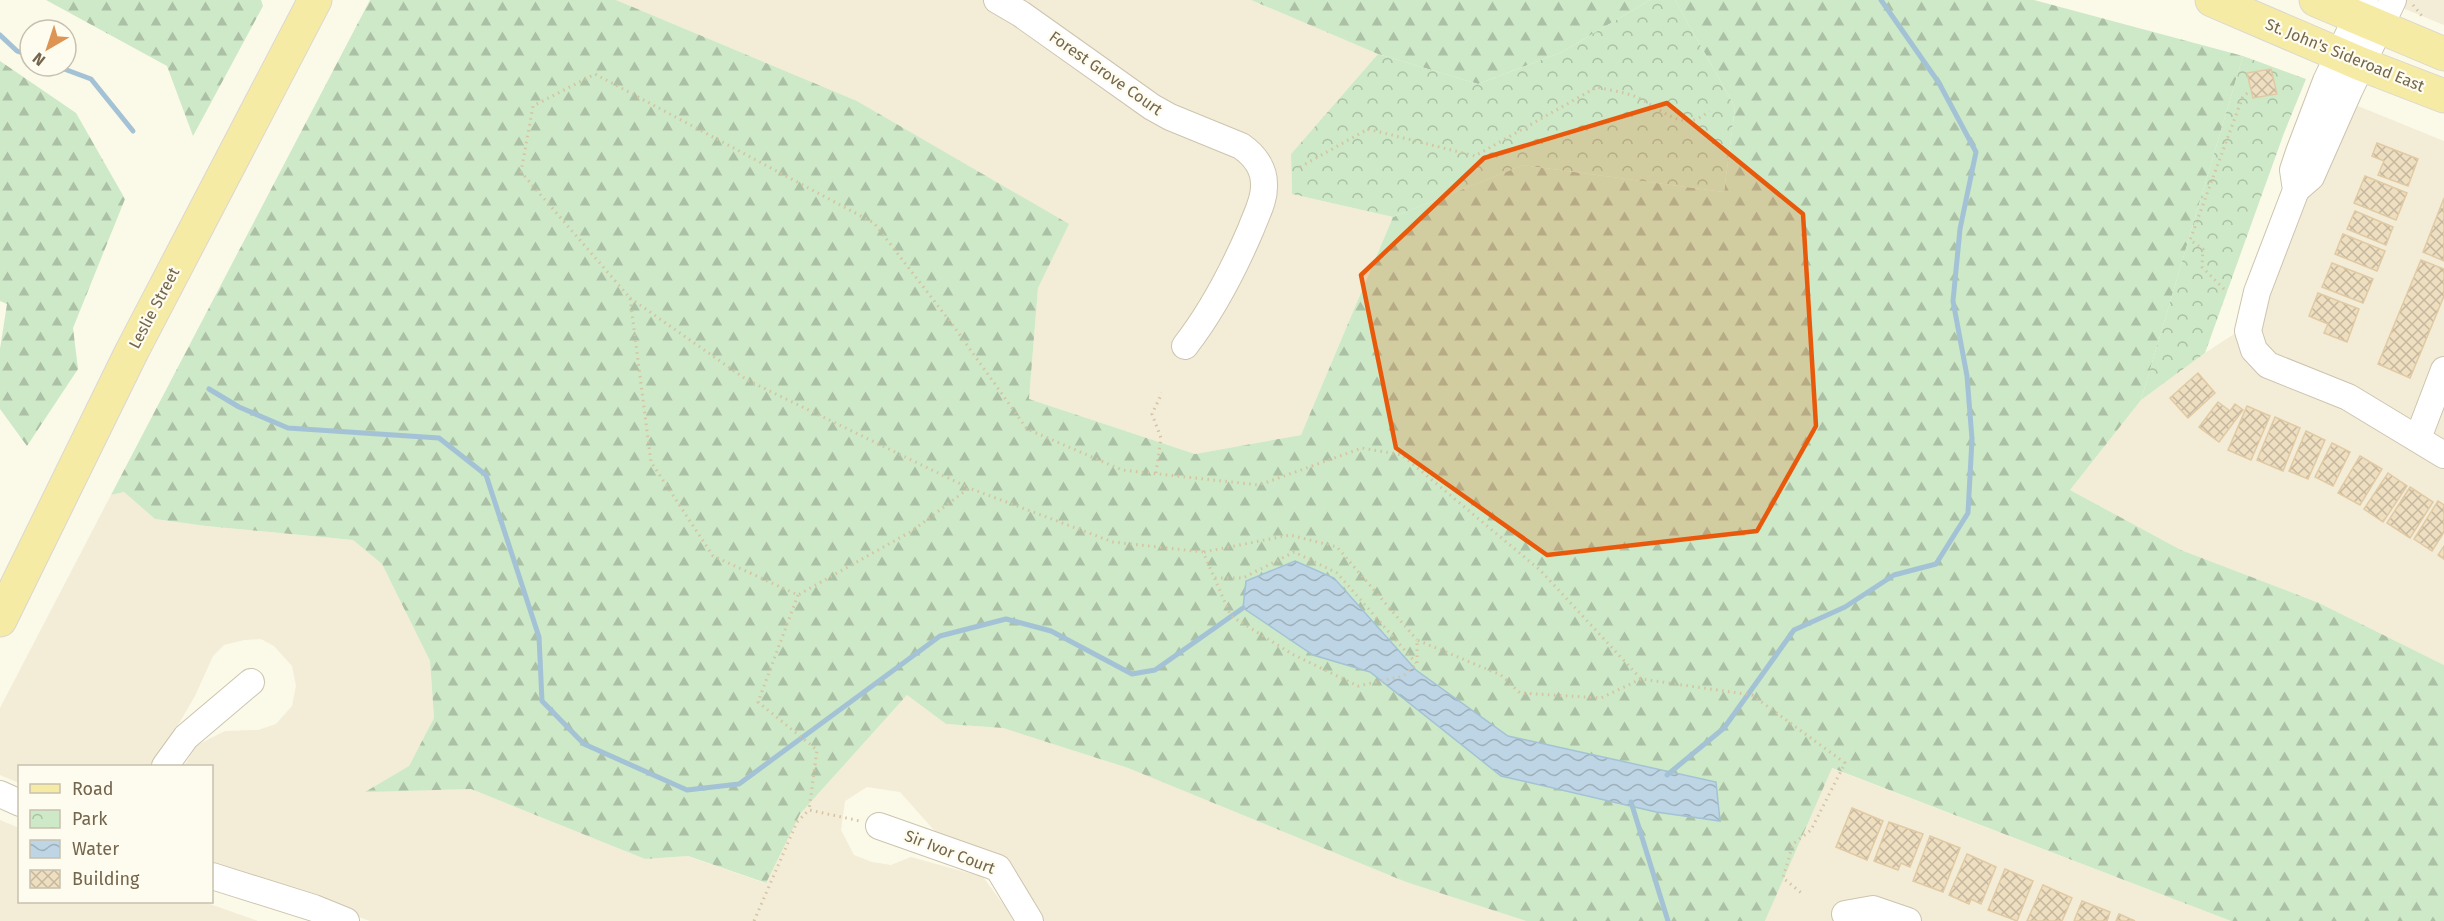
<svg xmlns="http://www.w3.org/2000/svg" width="2444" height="921" viewBox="0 0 2444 921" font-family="'Fira Sans',sans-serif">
	<defs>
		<pattern id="forest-firs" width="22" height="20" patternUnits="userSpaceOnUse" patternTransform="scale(1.5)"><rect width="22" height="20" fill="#cde9c7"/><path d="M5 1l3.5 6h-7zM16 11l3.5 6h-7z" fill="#abc0a4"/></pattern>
		<pattern id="park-crowns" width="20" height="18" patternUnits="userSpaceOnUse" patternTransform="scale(1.5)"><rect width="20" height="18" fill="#cde9c7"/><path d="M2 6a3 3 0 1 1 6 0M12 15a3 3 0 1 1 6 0" fill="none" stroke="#abc0a4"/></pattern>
		<pattern id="water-waves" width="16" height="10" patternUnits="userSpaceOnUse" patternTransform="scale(1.5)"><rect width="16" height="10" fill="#bdd5e4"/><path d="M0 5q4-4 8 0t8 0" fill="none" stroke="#9eb0bb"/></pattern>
		<pattern id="building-cross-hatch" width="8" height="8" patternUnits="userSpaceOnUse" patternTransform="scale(1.5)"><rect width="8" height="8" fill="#efdfc1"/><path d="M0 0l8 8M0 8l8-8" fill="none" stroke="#c6b89f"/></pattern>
	</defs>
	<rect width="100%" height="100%" fill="#fbf9e8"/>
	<!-- residential -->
	<g fill="#f3ecd7">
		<path d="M 616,0 L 1251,0 L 1378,54 L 1291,154 L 1292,194 L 1393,217 L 1301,435 L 1195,454 L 1029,399 L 1038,288 L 1068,224 L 857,101 Z"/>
		<path d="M 2383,0 L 2444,0 L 2444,25 Z"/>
		<path d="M 2348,102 L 2444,141 L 2444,665 L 2319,603 L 2181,550 L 2070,490 L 2141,400 L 2205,353 L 2257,319 Z"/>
		<path d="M 124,492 L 155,519 L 206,526 L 353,540 L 382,564 L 430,661 L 434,718 L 409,766 L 367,791 L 471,789 L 645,859 L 687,856 L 765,883 L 800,814 L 907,695 L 946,724 L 1003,728 L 1128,768 L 1406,882 L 1526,921 L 1039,921 L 1008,868 L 941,838 L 900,792 L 867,787 L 845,801 L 841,830 L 854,855 L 872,862 L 891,865 L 911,857 L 983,877 L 1006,908 L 1013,921 L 370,921 L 212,863 L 212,766 L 184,766 L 197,745 L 225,731 L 258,730 L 276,724 L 292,706 L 296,686 L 292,666 L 274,646 L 261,639 L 244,640 L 224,645 L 213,656 L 195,696 L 154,766 L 20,766 L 19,783 L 0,775 L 0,708 L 111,495 Z"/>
		<path d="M 1831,768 L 2231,921 L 1765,921 Z"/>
		<path d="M 0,820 L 19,828 L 20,902 L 204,902 L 258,921 L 0,921 Z"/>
	</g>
	<!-- forest -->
	<g fill="url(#forest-firs)">
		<path d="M 46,0 L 261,0 L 263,6 L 193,136 L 167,66 Z"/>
		<path d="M 370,0 L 616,0 L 857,101 L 1069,224 L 1038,288 L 1029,399 L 1195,454 L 1301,435 L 1393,217 L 1523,165 L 1724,192 L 1735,107 L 1675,0 L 2034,0 L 2243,56 L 2141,400 L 2070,490 L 2181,550 L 2319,603 L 2444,665 L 2444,921 L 2231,921 L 1832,768 L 1765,921 L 1526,921 L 1406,882 L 1128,768 L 1003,728 L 946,724 L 907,695 L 800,814 L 766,883 L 688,856 L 645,859 L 471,789 L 365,792 L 409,766 L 434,718 L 430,661 L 382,564 L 353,540 L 206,526 L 155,519 L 124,492 L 111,495 Z"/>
		<path d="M 1251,0 L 1650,0 L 1562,52 L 1478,84 L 1378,54 Z"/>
		<path d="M 0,61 L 76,113 L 125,199 L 73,328 L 78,369 L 27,446 L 0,409 L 0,349 L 7,304 L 0,301 Z"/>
	</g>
	<!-- park -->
	<g fill="url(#park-crowns)">
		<path d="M 1650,0 L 1675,0 L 1735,107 L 1724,192 L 1523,165 L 1393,217 L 1292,194 L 1291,154 L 1378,54 L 1478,84 L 1562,52 Z"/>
		<path d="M 2243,56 L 2306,79 L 2284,133 L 2205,353 L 2141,400 Z"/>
	</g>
	<!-- water -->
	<path fill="url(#water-waves)" stroke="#a4c2d5" stroke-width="1.5" d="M 1295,561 L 1334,578 L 1416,670 L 1508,736 L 1716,782 L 1720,821 L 1656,812 L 1501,776 L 1370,672 L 1313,655 L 1243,608 L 1246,581 Z"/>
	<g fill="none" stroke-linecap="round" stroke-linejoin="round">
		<!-- stream -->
		<g stroke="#a4c2d5" stroke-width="5">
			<path d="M 0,35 L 17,51 L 30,56"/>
			<path d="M 56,66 L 91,79 L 133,131"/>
			<path d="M 209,389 L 239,407 L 288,428 L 439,438 L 486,475 L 539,637 L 542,701 L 584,744 L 687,790 L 739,784 L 940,636 L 1006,619 L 1051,631 L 1132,674 L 1155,670 L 1243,608"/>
			<path d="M 1667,775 L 1724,728 L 1794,630 L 1845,607 L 1894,575 L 1936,564 L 1968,513 L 1972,439 L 1967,376 L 1953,301 L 1960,229 L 1976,152 L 1939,83 L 1881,0"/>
			<path d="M 1631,802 L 1668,921"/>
		</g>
	</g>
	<!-- building -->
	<g fill="url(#building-cross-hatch)" stroke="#e1caa3" stroke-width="1.5">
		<path d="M 2271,69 L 2277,94 L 2253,98 L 2247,73 Z"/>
		<path d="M 2377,143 L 2418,159 L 2408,186 L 2378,175 L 2384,161 L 2372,156 Z"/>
		<path d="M 2365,176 L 2407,193 L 2396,220 L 2354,203 Z"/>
		<path d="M 2444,198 L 2444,261 L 2423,252 Z"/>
		<path d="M 2355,211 L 2393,227 L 2386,245 L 2347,229 Z"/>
		<path d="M 2343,234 L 2385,251 L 2377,271 L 2335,254 Z"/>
		<path d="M 2421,260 L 2444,269 L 2444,296 L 2410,378 L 2378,364 Z"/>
		<path d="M 2332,263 L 2373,279 L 2363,303 L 2322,287 Z"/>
		<path d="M 2318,293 L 2359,309 L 2347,342 L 2324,333 L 2328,324 L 2309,316 Z"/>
		<path d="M 2198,373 L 2215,393 L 2188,418 L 2170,398 Z"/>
		<path d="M 2218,402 L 2230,411 L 2235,404 L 2243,410 L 2219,442 L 2199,427 Z"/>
		<path d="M 2247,406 L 2270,416 L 2251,460 L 2228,450 Z"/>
		<path d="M 2275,417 L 2300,428 L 2283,471 L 2257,460 Z"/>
		<path d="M 2306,431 L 2325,440 L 2308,479 L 2289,471 Z"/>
		<path d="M 2332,443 L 2350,452 L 2333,486 L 2315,477 Z"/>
		<path d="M 2360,456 L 2382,469 L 2360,505 L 2338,493 Z"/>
		<path d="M 2388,473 L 2407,486 L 2383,522 L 2364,509 Z"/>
		<path d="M 2410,487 L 2433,502 L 2410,538 L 2387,523 Z"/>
		<path d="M 2438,501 L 2444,505 L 2444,532 L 2432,551 L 2414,539 Z"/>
		<path d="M 2444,546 L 2444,559 L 2438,555 Z"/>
		<path d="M 1852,808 L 1883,821 L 1867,860 L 1836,847 Z"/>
		<path d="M 1889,822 L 1923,834 L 1910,867 L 1901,863 L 1898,870 L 1874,861 Z"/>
		<path d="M 1930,836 L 1960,848 L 1943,892 L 1913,881 Z"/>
		<path d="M 1967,854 L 1996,867 L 1981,904 L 1971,899 L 1969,904 L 1949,895 Z"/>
		<path d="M 2005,869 L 2033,881 L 2017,921 L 1988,910 Z"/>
		<path d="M 2043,885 L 2072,898 L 2062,921 L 2027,921 Z"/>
		<path d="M 2082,901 L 2110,912 L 2107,921 L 2074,921 Z"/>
		<path d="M 2119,914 L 2135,921 L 2116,921 Z"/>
	</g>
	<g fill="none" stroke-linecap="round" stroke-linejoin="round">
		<!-- minor casing -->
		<g stroke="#cdc4af" stroke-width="28">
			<g id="minor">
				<path d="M 997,0 L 1021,14 L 1152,107 L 1170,117 L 1241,146 C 1254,155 1264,168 1264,184 C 1265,200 1256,215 1251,229 C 1233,271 1213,310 1185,346"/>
				<path d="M 2365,0 L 2326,81 L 2299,152 L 2293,170 L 2296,190 L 2257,292 L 2248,331 L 2254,350 L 2268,365 L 2348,397 L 2444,455"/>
				<path d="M 2296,190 L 2311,177 L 2349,91 L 2393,0"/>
				<path d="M 2418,438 L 2444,370"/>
				<path d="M 165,766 L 186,737 L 251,682"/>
				<path d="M 0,794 L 20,803"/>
				<path d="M 879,826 L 998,868 L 1030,921"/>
				<path d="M 212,876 L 314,908 L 346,921"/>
				<path d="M 1845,914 L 1873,909 L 1908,921"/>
			</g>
		</g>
		<!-- major casing -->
		<g stroke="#dbd7d1" stroke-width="35">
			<g id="major">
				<path d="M 2212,0 L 2361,64 L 2444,96"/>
				<path d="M 2316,0 L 2444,54"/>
				<path d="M 0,620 L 132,351 L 315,0"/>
			</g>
		</g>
		<!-- path -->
		<g stroke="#d5c3a4" stroke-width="3" stroke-dasharray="1.5 4.5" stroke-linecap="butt">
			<path d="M 2413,5 L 2422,16"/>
			<path d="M 1300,167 L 1368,129 L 1475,156 L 1597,87 C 1609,90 1623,92 1634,96 C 1660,106 1682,136 1709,111"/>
			<path d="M 2224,289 L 2202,267 L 2203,249 L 2190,240 L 2243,96 L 2251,91"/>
			<path d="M 630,298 L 747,380 L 969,488"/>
			<path d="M 1156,473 L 1161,438 L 1152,414 L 1162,393"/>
			<path d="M 1204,552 L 1290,535 L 1337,547 L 1417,640"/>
			<path d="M 1215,578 L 1243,578 L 1294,552 L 1337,573 L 1416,663"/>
			<path d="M 798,595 L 758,702 L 817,750 L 809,810"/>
			<path d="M 1641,679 L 1601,698 L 1520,693 L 1501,675 L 1417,640 L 1417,664 L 1403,676 L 1358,686 L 1292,654 L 1231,616 L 1203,552 L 1113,542 L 969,488 L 912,531 L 798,595 L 713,556 L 651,462 L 630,298 L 521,172 L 533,106 L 595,74 L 874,223 L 952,324 L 1027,429 L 1122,470 L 1259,485 L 1362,448 L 1402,455 L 1540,570 L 1641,679 L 1752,695 L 1845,763 L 1811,830 L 1793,844 L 1783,878 L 1804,895"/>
			<path d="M 754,921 L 797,822 L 809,810 L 860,821"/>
		</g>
		<!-- minor -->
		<use href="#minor" stroke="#fff" stroke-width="26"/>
		<!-- major -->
		<use href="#major" stroke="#f6eba5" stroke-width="33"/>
	</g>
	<!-- marked area -->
	<path fill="#e8590c" fill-opacity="0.2" stroke="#e8590c" stroke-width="4.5" stroke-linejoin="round" d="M 1667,103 L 1803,214 L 1816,426 L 1757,531 L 1547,555 L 1396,448 L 1361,275 L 1484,158 Z"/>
	<g text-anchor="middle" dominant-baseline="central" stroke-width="4.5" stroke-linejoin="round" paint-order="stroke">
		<!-- street labels -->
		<g font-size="16" fill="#74654d" stroke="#fefcef">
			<text transform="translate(2345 55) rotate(22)">St. John's Sideroad East</text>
			<text transform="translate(1106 73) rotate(35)">Forest Grove Court</text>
			<text transform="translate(154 308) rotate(-62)">Leslie Street</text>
			<text transform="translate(950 852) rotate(21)">Sir Ivor Court</text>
		</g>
	</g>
	<!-- legend -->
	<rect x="18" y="765" width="195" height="138" fill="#fefcef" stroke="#c7c0ae" stroke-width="1.5"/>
	<rect x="30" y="784" width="30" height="9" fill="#f6eba5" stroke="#c7c0ae" stroke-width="1.5"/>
	<text x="72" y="795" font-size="18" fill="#74654d">Road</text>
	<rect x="30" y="810" width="30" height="18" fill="url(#park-crowns)" stroke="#c7c0ae" stroke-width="1.5"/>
	<text x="72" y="825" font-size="18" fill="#74654d">Park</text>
	<rect x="30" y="840" width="30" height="18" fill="url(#water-waves)" stroke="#c7c0ae" stroke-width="1.5"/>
	<text x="72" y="855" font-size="18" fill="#74654d">Water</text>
	<rect x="30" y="870" width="30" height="18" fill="url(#building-cross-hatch)" stroke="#c7c0ae" stroke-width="1.5"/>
	<text x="72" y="885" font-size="18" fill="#74654d">Building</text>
	<!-- north arrow -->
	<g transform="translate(48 48) rotate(219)"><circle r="28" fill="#fefcef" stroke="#c7c0ae" stroke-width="1.5"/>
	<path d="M0-4.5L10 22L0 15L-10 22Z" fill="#de9455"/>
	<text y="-9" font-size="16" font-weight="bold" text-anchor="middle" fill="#74654d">N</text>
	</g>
</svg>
